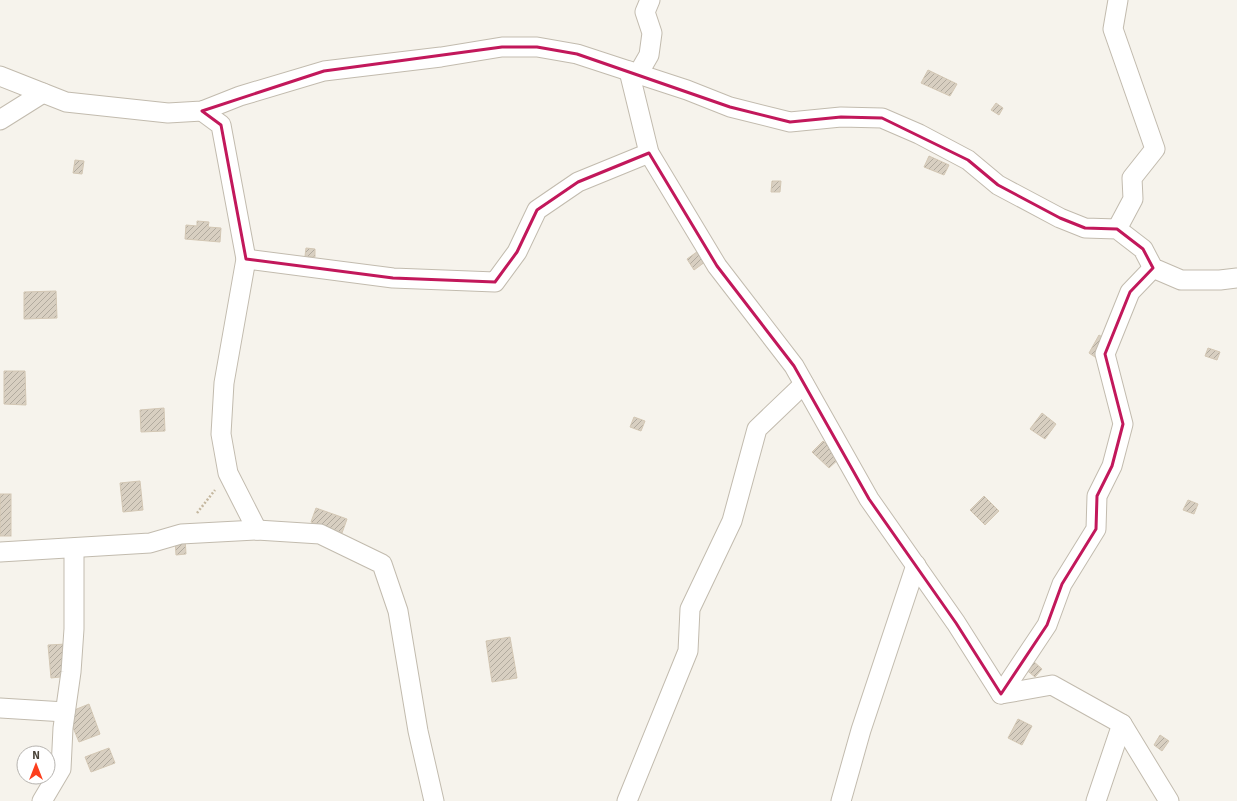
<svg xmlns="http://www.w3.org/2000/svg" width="1237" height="801" viewBox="0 0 1237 801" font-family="Signika,sans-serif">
	<defs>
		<pattern id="building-hatch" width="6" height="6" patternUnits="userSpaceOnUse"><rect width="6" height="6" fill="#d8cfc1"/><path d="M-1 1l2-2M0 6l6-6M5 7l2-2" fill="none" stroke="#b1aa9e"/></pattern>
	</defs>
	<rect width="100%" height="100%" fill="#f6f3ec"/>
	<!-- building -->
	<g fill="url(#building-hatch)" stroke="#d3c7b4">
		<path d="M 928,70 L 957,84 L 950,96 L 921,83 Z"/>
		<path d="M 996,103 L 1003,108 L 999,115 L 991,110 Z"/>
		<path d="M 929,156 L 949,165 L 944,175 L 924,167 Z"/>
		<path d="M 75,160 L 84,161 L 82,174 L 73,173 Z"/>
		<path d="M 772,181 L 781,181 L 780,192 L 771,192 Z"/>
		<path d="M 197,221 L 209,222 L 208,227 L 221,228 L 220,242 L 185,239 L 186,225 L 197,226 Z"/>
		<path d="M 306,248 L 315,249 L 315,257 L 305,256 Z"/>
		<path d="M 701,249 L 709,259 L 694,270 L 687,259 Z"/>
		<path d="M 56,291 L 57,318 L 24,319 L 24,292 Z"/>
		<path d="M 1099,335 L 1109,341 L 1098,359 L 1089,353 Z"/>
		<path d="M 1208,348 L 1220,352 L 1217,360 L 1205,356 Z"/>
		<path d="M 4,371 L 25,371 L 26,405 L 4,404 Z"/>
		<path d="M 164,408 L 165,431 L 141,432 L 140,410 Z"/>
		<path d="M 1042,413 L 1056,424 L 1045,439 L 1030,429 Z"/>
		<path d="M 634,417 L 645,421 L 641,431 L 630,427 Z"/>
		<path d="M 823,441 L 840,458 L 829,468 L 812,452 Z"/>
		<path d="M 140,481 L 143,510 L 123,512 L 120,483 Z"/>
		<rect x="0" y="494" width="11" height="42"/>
		<path d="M 984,496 L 999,511 L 985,525 L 970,510 Z"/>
		<path d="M 1188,500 L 1198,504 L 1194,514 L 1183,510 Z"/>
		<path d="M 316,508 L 347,519 L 342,533 L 311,522 Z"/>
		<path d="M 185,538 L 186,554 L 176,555 L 175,539 Z"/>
		<path d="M 510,637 L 517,678 L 492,682 L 486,641 Z"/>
		<path d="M 67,644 L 69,676 L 51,678 L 48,645 Z"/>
		<path d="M 1032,660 L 1042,669 L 1035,677 L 1024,668 Z"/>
		<path d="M 89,704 L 100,734 L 79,742 L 67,713 Z"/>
		<path d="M 1018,719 L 1032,726 L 1022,745 L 1008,738 Z"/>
		<path d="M 1160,735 L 1169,741 L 1162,751 L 1154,745 Z"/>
		<path d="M 109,748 L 115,763 L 91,772 L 85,757 Z"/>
	</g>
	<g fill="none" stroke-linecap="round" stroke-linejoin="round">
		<!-- minor casing -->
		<g stroke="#c2bbae" stroke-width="21">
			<g id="minor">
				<path d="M 629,71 L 649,153 L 717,266 L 794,366 L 869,499 L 956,623 L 1001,694 L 1052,685 L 1122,724 L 1169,801"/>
				<path d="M 638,74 L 649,55 L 652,33 L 645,12 L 650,0"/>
				<path d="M 0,76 L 66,102 L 168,113 L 202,111 L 240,96 L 324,71 L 441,57 L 502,47 L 537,47 L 577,54 L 687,90 L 730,107 L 790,122 L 841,117 L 882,118 L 919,134 L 968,160 L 998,185 L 1060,218 L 1085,228 L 1117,229 L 1143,249 L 1153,268 L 1181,280 L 1220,280 L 1237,278"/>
				<path d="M 202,111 L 221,125 L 246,259 L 224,383 L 221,434 L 228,473 L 257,530"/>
				<path d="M 0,120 L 43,93"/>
				<path d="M 1117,229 L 1133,199 L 1132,178 L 1155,149 L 1113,29 L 1118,0"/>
				<path d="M 246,259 L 393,278 L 495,282 L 517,252 L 537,210 L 578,182 L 649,153"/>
				<path d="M 0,552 L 150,543 L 181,534 L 257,530 L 320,534 L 382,564 L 398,611 L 418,731 L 434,801"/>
				<path d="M 1001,694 L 1047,625 L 1062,584 L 1096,529 L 1097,496 L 1112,466 L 1123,424 L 1105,354 L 1130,292 L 1153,268"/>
				<path d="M 0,708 L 65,712"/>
				<path d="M 42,801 L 61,769 L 63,728 L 71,672 L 74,629 L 74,548"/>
				<path d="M 627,801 L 688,651 L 690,609 L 732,521 L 757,429 L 804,384"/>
				<path d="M 841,801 L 861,730 L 916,565"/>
				<path d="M 1096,801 L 1122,724"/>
			</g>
		</g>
		<!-- path -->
		<path stroke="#c4b79f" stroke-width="2.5" stroke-dasharray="2 2" stroke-linecap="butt" d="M 197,513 L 215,490"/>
		<!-- minor -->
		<use href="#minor" stroke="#fff" stroke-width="19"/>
	</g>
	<!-- marked area -->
	<path fill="none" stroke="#c2185b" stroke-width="3" stroke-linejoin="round" d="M 502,47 L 537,47 L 577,54 L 730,107 L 790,122 L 841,117 L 882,118 L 968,160 L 998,185 L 1060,218 L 1085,228 L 1117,229 L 1143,249 L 1153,268 L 1130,292 L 1105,354 L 1123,424 L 1112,466 L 1097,496 L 1096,529 L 1062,584 L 1047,625 L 1001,694 L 956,623 L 869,499 L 794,366 L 717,266 L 649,153 L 578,182 L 537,210 L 517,252 L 495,282 L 393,278 L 246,259 L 221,125 L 202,111 L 324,71 Z"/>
	<!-- north arrow -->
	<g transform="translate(36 765)"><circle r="19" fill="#ffffff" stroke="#b7b4b0"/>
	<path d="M0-3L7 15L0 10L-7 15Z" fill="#fc3f1d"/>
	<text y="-6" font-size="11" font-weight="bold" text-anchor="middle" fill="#4b4439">N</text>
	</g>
</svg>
